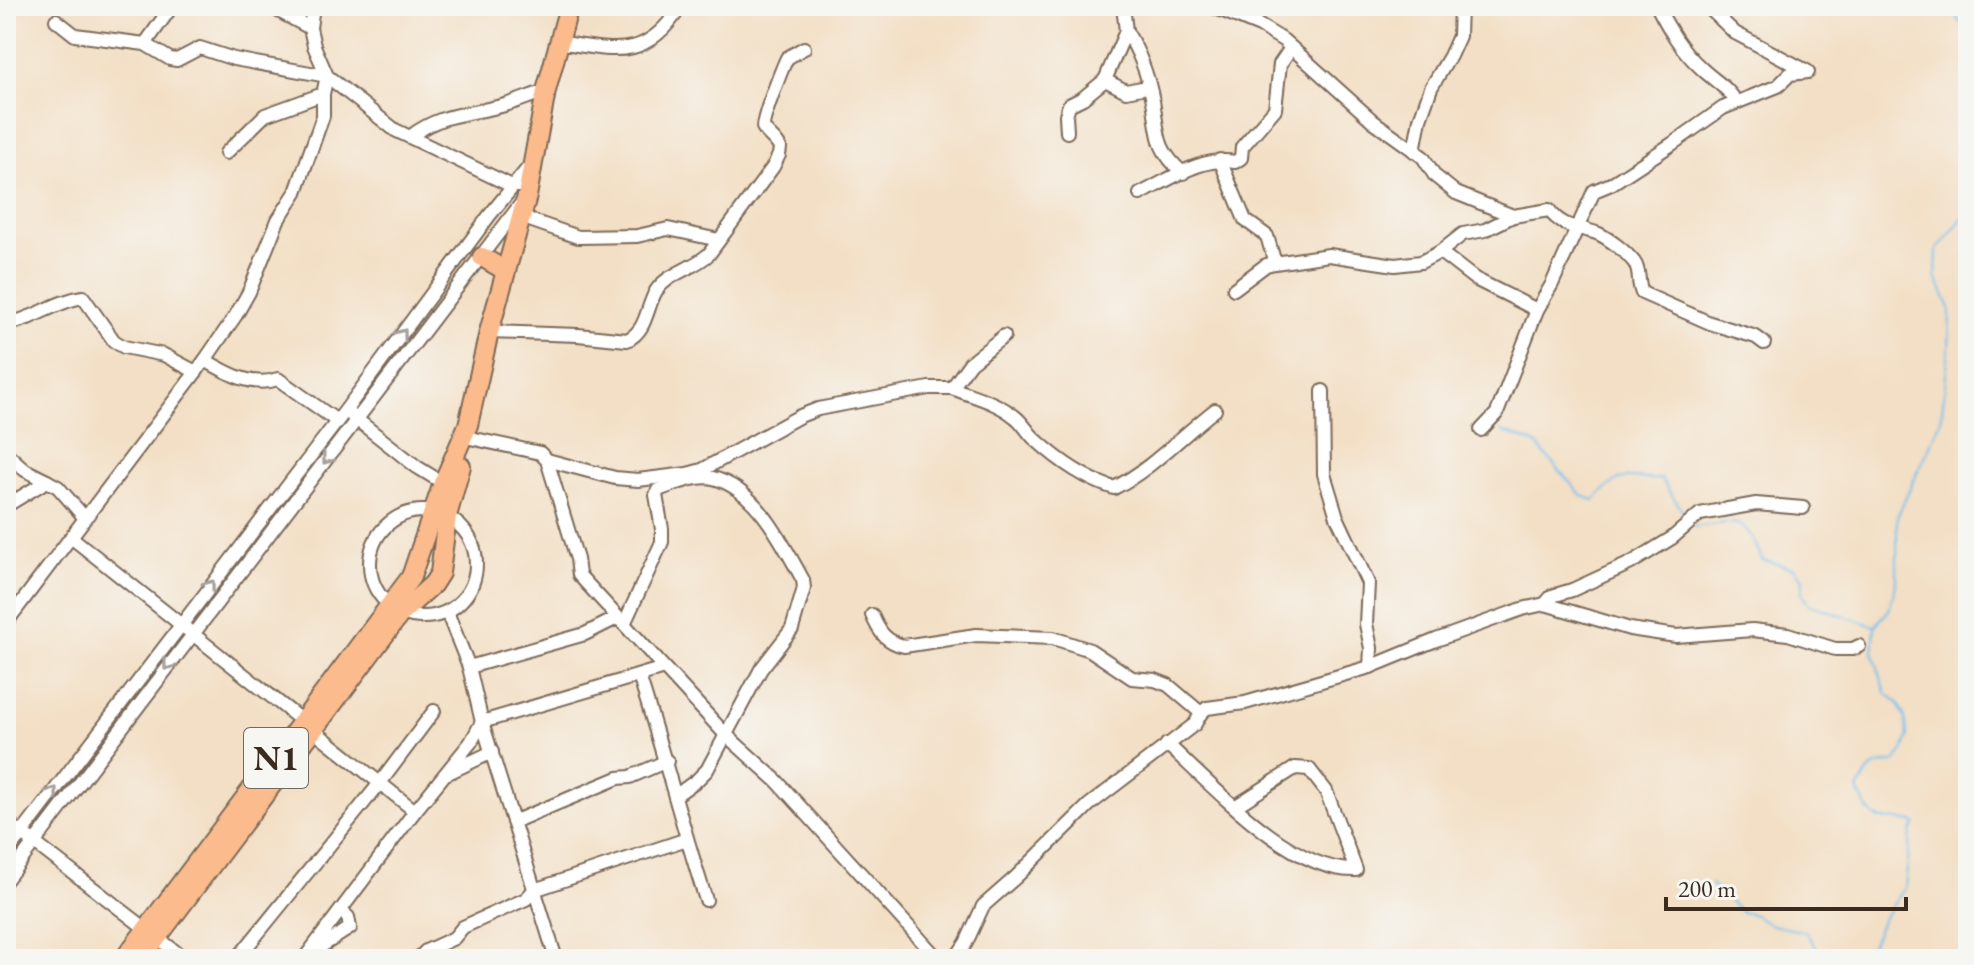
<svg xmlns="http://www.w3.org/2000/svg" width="1974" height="965" viewBox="0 0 1974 965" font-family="'EB Garamond',serif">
	<rect width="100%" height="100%" fill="#f6f6f2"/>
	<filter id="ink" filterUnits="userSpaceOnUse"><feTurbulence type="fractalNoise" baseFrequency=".0125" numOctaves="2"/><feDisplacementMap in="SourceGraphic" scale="16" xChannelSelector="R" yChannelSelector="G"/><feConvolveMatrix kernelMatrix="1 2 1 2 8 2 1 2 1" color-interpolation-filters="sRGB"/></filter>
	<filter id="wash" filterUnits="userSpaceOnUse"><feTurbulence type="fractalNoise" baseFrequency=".006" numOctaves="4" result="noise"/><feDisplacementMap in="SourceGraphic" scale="32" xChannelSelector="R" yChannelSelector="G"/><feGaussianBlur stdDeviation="1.8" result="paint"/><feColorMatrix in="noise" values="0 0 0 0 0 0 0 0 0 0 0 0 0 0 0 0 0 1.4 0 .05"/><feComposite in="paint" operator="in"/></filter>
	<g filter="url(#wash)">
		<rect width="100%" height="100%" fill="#f3dfc5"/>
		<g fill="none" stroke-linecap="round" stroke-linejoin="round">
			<!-- stream -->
			<g stroke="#73c0ed" stroke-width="2">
				<path d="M 1952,6 L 1960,23 L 1968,27"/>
				<path d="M 1502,431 L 1535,443 L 1582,496 L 1594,500 C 1628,467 1621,481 1661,479 L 1688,519"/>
				<path d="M 1694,527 C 1739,521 1745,515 1762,560 L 1794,568 L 1803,579 L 1802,595 L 1808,604 L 1874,626"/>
				<path d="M 1711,884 L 1742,912 L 1755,915 L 1772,925 L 1806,932 L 1818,951 L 1832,959"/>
				<path d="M 1865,959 L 1883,919 L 1905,888 L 1911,832 L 1916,823 C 1880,813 1877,833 1858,790 C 1869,768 1870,765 1895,762 L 1903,751 L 1908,736 L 1905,718 L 1898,703 L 1886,693 L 1873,652 L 1875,626 L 1889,610 L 1897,581 L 1897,517 L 1941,421 L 1949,348 L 1950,308 L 1936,277 L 1937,250 L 1968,211"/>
			</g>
		</g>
	</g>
	<g filter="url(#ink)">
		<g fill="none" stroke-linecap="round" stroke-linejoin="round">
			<!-- minor casing -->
			<g stroke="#7b6958" stroke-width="16">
				<g id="minor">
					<path d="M 269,6 L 310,28"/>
					<path d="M 313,6 L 310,28 L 314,46 L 327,76 L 395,130 L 512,186 L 519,186"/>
					<path d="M 1211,6 L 1260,26 L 1283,40 L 1373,121 L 1423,157 L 1435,176 L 1456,193 L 1513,216 L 1549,210 C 1564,230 1579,226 1599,234 C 1611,240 1626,252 1634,262 C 1641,271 1637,283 1642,293 L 1710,323 L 1756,337 L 1764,343"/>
					<path d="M 1657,6 C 1669,29 1681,50 1701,68 C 1713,80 1728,87 1736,102"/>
					<path d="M 1707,6 L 1735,33 L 1807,71"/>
					<path d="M 56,20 L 75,35 L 145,44 L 170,59 L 177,60 L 200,48 L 234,59 L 327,76 L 323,94 L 323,116 L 296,192 L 278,220 L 249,292 L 236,315 L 205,360 L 71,537"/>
					<path d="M 1126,31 C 1139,51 1148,76 1153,101 C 1159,134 1155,149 1183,173"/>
					<path d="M 559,42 C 616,51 646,61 681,6"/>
					<path d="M 145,44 L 172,6"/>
					<path d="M 1105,80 L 1126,31 L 1123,6"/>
					<path d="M 1067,132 L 1066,115 L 1069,105 L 1083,98 L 1105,80 L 1126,91 L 1147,87"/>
					<path d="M 411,136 C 443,112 469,115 505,105 C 519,101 533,95 546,91"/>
					<path d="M 1414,151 L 1420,119 L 1431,88 L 1450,56 L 1459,36 L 1460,6"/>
					<path d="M 226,153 L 265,115 L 323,94"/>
					<path d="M 1220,160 L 1245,220 L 1267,236 L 1275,263"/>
					<path d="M 1140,194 C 1171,179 1201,156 1235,162 L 1241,158 L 1242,147 L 1275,109 L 1280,64 L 1291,48"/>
					<path d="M 521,217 L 578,237 L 637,236 L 668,229 L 719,240"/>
					<path d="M 1440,252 L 1475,279 L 1537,310"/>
					<path d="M 1234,289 L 1266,265 L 1275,263 L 1329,255 L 1395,265 L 1421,262 L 1440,252 L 1463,234 L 1485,230 L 1513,216"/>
					<path d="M 6,324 C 34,320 55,301 83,297 L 114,341 L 124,347 L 164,355 L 196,372"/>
					<path d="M 489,332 L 578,335 L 627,340 C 647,331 646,308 656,291 C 668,273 693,269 709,254 L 773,167 L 779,155 L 780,148 C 776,139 767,135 763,127 C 761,122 783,66 787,58 L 804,48"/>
					<path d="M 205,360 C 227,373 252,388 278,379 L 337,421"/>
					<path d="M 952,388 C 972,396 997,402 1014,416 C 1023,422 1027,432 1035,439 C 1058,460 1084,479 1114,488 C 1152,469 1181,436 1215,410"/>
					<path d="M 1323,391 L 1324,474 L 1337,517 L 1368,583 L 1366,624 L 1371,648 L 1370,667"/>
					<path d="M 351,415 L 417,467 L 443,483"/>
					<path d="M 1481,430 L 1497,413 L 1537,310 L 1552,284 L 1594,191 L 1611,184 L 1672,144 L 1723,108 L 1778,86 L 1790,74 L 1808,72"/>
					<path d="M 461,436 L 540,453 L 547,460 L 577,559 L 579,575 L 725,734 L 777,781 L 938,959"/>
					<path d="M 6,453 L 25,470 L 47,481"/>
					<path d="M 547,460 L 615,478 L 638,480 L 687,474 L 702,470 L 800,416 L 818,409 L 929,388 L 952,388 L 970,363 L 1004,336"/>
					<path d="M 6,506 L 47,481 L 58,487 L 84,517"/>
					<circle cx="423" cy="564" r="53"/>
					<path d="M 1545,604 L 1552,596 L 1572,590 L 1631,563 L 1672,538 L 1700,514 L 1756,504 L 1803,508"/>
					<path d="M 447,612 L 469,667 L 482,722 L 556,959"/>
					<path d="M 872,615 C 879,632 886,642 904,646 L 976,635 L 1053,638 L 1090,650 L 1132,678 L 1155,680 L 1168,685 L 1201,713"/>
					<path d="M 6,623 L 71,537 L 415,811"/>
					<path d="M 624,624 L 662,542 L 662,529 L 656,495 L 658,490 C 673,485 697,474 713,478 C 757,489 783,544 803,580 L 804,588 L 792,629 L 761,669 L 707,770 L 697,780 L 675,796"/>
					<path d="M 469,667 L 585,634 L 617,618"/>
					<path d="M 639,676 C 663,750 682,826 706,900"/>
					<path d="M 1167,744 C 1213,786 1292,873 1356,870 L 1326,791 L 1309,769 L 1295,768 L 1236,806"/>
					<path d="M 448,773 L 492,752"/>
					<path d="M 6,821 L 185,959"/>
					<path d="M 513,822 L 618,778 L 630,777 L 667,761"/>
					<path d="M 6,854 L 345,411 L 489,216 L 532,163"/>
					<path d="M 6,880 L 520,205"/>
					<path d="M 314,951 L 350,928 L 348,917 L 341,911"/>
					<path d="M 237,959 L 380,783 L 434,711"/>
					<path d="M 304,959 L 415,811 L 471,742 L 482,722 L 664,668"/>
					<path d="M 418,959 L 426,951 L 454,938 L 463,927 L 526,899 L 534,890 L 687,839"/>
					<path d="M 955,959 L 966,943 L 983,906 L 1016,877 L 1089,805 L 1195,724 L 1201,713 L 1207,708 L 1245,703 L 1370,667 L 1436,640 L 1522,609 L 1545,604 L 1630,629 L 1676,636 L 1752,630 L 1788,634 L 1835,649 L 1853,649 L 1859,646"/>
				</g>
			</g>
			<!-- highway casing -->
			<g stroke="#7b6958" stroke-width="22">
				<g id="highway">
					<path d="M 482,257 L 506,271"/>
					<path d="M 124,959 L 411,577 L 443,483 L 468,425 L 489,332 L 527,196 L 546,91 L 569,6"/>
					<path d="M 141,959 L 401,613 L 433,584 L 440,573 L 447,516 L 461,466"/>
				</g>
			</g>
			<!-- minor -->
			<use href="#minor" stroke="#fff" stroke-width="12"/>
			<!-- highway -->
			<use href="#highway" stroke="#fbbb8c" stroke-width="18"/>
		</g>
		<!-- one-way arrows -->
		<defs><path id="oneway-chevron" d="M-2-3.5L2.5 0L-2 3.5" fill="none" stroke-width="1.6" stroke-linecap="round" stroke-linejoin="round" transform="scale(2)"/></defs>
		<g stroke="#a79f9a">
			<use href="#oneway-chevron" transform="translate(402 334) rotate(-53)"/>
			<use href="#oneway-chevron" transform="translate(327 459) rotate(127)"/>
			<use href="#oneway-chevron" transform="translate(210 585) rotate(-52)"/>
			<use href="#oneway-chevron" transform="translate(168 665) rotate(127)"/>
			<use href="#oneway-chevron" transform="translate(53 792) rotate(-53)"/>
		</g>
	</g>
	<g text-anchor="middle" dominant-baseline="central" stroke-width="7" stroke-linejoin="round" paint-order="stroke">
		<!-- shield labels -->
		<rect fill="#f6f6f2" stroke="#73675e" stroke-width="2" x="244" y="728" width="64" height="60" rx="6"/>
		<g font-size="34" font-weight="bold" fill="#3b2a1e">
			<text x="276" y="758">N1</text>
		</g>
	</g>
	<!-- margin -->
	<rect width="1974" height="965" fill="none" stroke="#f6f6f2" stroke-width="32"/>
	<!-- scale -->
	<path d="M1666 897v12h240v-12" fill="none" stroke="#3b2a1e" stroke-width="4"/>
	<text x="1678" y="897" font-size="24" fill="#3b2a1e" stroke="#f6f6f2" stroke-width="6" paint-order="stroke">200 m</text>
</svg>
